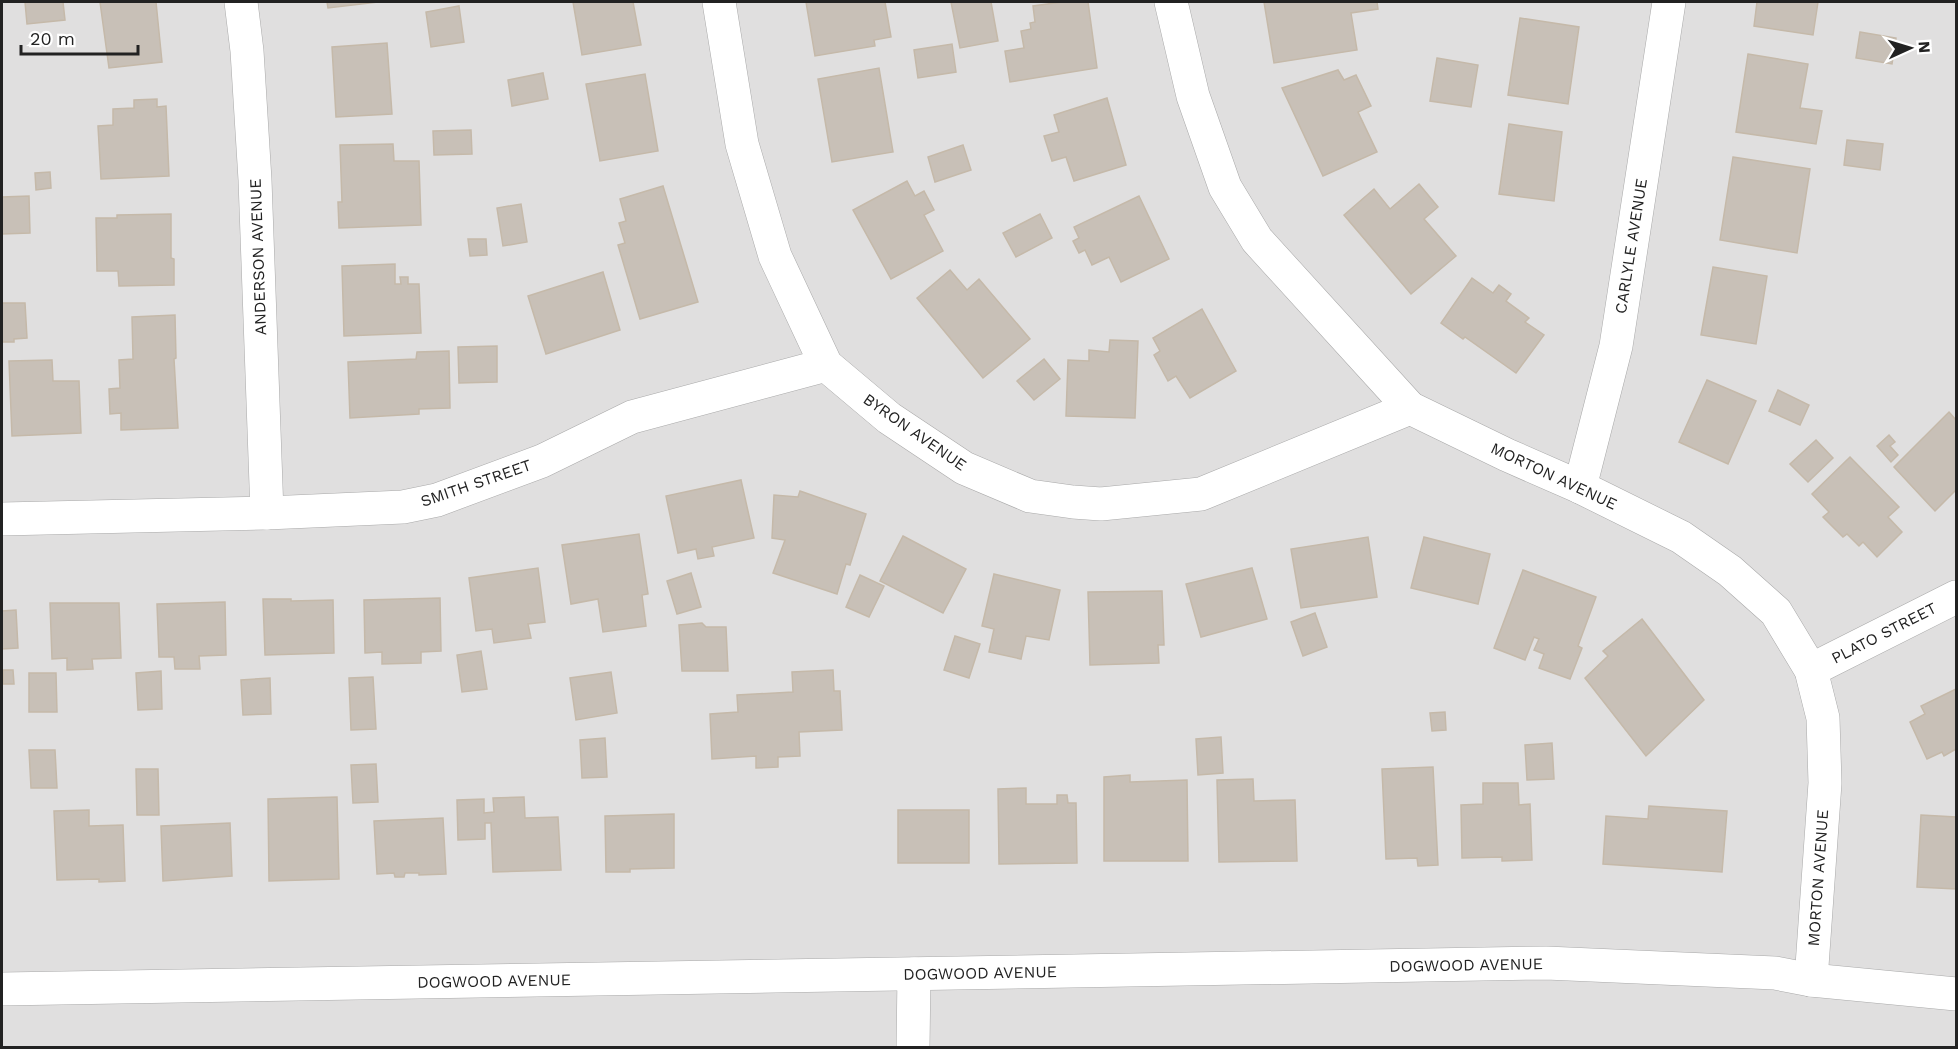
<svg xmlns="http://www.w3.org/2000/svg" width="1958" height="1049" viewBox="0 0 1958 1049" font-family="'Work Sans',sans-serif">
	<rect width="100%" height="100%" fill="#f2f0e8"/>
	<!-- residential -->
	<path fill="#e0dfdf" d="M 2,2 L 1956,2 L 1956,1047 L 2,1048 Z"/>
	<!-- building -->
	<g fill="#c8c0b7" stroke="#c5b9a9" stroke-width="1.5">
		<path d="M 25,2 L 63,2 L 65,20 L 27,24 Z"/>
		<path d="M 100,2 L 156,2 L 162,62 L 109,68 Z"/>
		<path d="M 327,2 L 378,2 L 328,8 Z"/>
		<path d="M 573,2 L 633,2 L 641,45 L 582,55 Z"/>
		<path d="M 806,2 L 885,2 L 891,37 L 874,40 L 875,46 L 815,56 Z"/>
		<path d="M 951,2 L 991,2 L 998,41 L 960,48 Z"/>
		<path d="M 1062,2 L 1088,2 L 1097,68 L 1010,82 L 1005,51 L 1024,48 L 1021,31 L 1031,29 L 1030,23 L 1035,22 L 1033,6 Z"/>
		<path d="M 1264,2 L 1377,2 L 1378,9 L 1351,13 L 1357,50 L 1274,63 Z"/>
		<path d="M 1757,2 L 1818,2 L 1813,35 L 1754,26 Z"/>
		<path d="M 459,6 L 464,42 L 431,47 L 426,12 Z"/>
		<path d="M 1520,18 L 1579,27 L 1568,104 L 1508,95 Z"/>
		<path d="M 1860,32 L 1896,38 L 1892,64 L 1856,58 Z"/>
		<path d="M 387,43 L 392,114 L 336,117 L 332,47 Z"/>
		<path d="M 952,44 L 956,72 L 918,78 L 914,50 Z"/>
		<path d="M 1748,54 L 1808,64 L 1800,108 L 1822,111 L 1816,144 L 1736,132 Z"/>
		<path d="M 1437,58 L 1478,65 L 1471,107 L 1430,101 Z"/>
		<path d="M 879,68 L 893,152 L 832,162 L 818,79 Z"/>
		<path d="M 1338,70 L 1344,80 L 1356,75 L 1371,106 L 1358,112 L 1377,152 L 1323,176 L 1282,88 Z"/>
		<path d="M 543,73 L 548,99 L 512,106 L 508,80 Z"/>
		<path d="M 645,74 L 658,151 L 600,161 L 586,84 Z"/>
		<path d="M 1107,98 L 1126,165 L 1074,181 L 1066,157 L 1052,161 L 1044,136 L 1059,132 L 1054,115 Z"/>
		<path d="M 157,99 L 157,107 L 166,106 L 169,176 L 101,179 L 98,126 L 113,125 L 113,109 L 134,108 L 134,100 Z"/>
		<path d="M 1509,124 L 1562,132 L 1554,201 L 1499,194 Z"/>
		<path d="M 471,130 L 472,154 L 434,155 L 433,131 Z"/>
		<path d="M 1847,140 L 1883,144 L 1880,170 L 1844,165 Z"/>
		<path d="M 393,144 L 394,161 L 419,161 L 421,225 L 339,228 L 338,202 L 342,202 L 340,145 Z"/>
		<path d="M 963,145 L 971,170 L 935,182 L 928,157 Z"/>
		<path d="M 1733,157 L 1810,169 L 1797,253 L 1720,240 Z"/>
		<path d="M 50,172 L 51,188 L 36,190 L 35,173 Z"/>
		<path d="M 907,181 L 915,196 L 924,191 L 934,210 L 924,215 L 943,251 L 891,279 L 853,210 Z"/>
		<path d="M 1419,184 L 1438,207 L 1424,219 L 1456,256 L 1411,294 L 1344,215 L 1374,189 L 1390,209 Z"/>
		<path d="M 663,186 L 698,302 L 640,319 L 618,245 L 625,243 L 619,223 L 626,221 L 620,199 Z"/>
		<path d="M 29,196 L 30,233 L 2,234 L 2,197 Z"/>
		<path d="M 1139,196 L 1169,259 L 1121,282 L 1109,257 L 1092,265 L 1085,250 L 1079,253 L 1073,241 L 1079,238 L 1074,227 Z"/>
		<path d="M 521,204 L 527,242 L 503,246 L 497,208 Z"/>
		<path d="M 171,214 L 171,258 L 174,259 L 174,285 L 119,286 L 118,271 L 97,271 L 96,218 L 117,218 L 117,215 Z"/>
		<path d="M 1040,214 L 1052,238 L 1016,257 L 1003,233 Z"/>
		<path d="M 468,239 L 486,239 L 487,255 L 470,256 Z"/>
		<path d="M 395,264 L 395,284 L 401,284 L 400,277 L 408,277 L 408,284 L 419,284 L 421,333 L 344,336 L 342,266 Z"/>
		<path d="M 1713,267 L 1767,276 L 1756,344 L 1701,335 Z"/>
		<path d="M 950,270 L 967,290 L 979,279 L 1030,339 L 983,378 L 917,298 Z"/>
		<path d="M 603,272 L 620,330 L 546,354 L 528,296 Z"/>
		<path d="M 1472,278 L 1493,293 L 1499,285 L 1511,294 L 1506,301 L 1529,318 L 1525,322 L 1544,335 L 1516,373 L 1465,337 L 1463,339 L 1441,323 Z"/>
		<path d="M 2,303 L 25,303 L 27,338 L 14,339 L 14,342 L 2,342 Z"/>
		<path d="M 1202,309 L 1236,371 L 1190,398 L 1176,376 L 1168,381 L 1154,355 L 1160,351 L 1153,338 Z"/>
		<path d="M 175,315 L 176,358 L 174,359 L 178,428 L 121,430 L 121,413 L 110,414 L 109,389 L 120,388 L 119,360 L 133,359 L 132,317 Z"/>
		<path d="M 1110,340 L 1138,341 L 1135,418 L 1066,416 L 1068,360 L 1089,361 L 1089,350 L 1109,352 Z"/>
		<path d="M 497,346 L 497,382 L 459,383 L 458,347 Z"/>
		<path d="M 449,351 L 450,408 L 419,409 L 419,414 L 350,418 L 348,362 L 416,359 L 417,352 Z"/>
		<path d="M 1044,359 L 1060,379 L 1034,400 L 1017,381 Z"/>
		<path d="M 52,360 L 53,381 L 79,381 L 81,433 L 12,436 L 9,361 Z"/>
		<path d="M 1707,380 L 1756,401 L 1728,464 L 1679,442 Z"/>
		<path d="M 1778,390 L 1809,405 L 1800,425 L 1769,411 Z"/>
		<path d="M 1949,412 L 1956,420 L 1956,490 L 1935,511 L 1894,467 Z"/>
		<path d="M 1889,435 L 1895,442 L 1890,446 L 1898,455 L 1891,462 L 1877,446 Z"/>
		<path d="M 1816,440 L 1833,458 L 1808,482 L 1790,464 Z"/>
		<path d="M 1850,457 L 1899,507 L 1888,517 L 1902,532 L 1877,557 L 1863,542 L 1859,546 L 1847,534 L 1843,537 L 1823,517 L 1829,512 L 1812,494 Z"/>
		<path d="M 741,480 L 754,538 L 712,547 L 714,556 L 698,559 L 696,549 L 678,553 L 666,496 Z"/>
		<path d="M 800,491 L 866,514 L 850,565 L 846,564 L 837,594 L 773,573 L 785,540 L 772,538 L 774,495 L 798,497 Z"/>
		<path d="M 639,534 L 648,594 L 642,595 L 646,626 L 603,632 L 598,599 L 571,604 L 562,545 Z"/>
		<path d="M 903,536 L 966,569 L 943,613 L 880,581 Z"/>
		<path d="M 1368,537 L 1377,597 L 1301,608 L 1291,549 Z"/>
		<path d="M 1424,537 L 1490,554 L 1478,604 L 1411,588 Z"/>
		<path d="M 538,568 L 545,622 L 528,624 L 531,638 L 494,643 L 492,629 L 476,631 L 469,578 Z"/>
		<path d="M 1252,568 L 1267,619 L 1201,637 L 1186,584 Z"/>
		<path d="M 1523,570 L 1596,597 L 1578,646 L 1582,648 L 1570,679 L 1539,668 L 1544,654 L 1534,650 L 1539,639 L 1534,637 L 1525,660 L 1494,648 Z"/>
		<path d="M 691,573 L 701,607 L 677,614 L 667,581 Z"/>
		<path d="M 994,574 L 1060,590 L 1049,640 L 1026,636 L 1021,659 L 989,652 L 994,629 L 982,626 Z"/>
		<path d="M 860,575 L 884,586 L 869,617 L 846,607 Z"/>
		<path d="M 1162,591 L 1164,645 L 1158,645 L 1159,663 L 1090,665 L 1088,592 Z"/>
		<path d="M 440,598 L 441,651 L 421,652 L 421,663 L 382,664 L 382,652 L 365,653 L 364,600 Z"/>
		<path d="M 263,599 L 291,599 L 291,601 L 333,600 L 334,653 L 265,655 Z"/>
		<path d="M 225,602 L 226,655 L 199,656 L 200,669 L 175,669 L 174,657 L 159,657 L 157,604 Z"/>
		<path d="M 50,603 L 119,603 L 121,658 L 92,659 L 93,669 L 67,670 L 67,658 L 52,659 Z"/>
		<path d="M 16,610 L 18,648 L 2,649 L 2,611 Z"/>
		<path d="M 1315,613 L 1327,647 L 1303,656 L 1291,622 Z"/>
		<path d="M 1642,619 L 1704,700 L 1646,756 L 1585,678 L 1608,656 L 1603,651 Z"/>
		<path d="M 702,623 L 706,627 L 726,627 L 728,671 L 682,671 L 679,625 Z"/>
		<path d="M 955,636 L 980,644 L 969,678 L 944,670 Z"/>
		<path d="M 481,651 L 487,689 L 462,692 L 457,655 Z"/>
		<path d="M 3,670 L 13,670 L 14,684 L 3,684 Z"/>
		<path d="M 833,670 L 834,691 L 840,691 L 842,730 L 799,732 L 800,756 L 778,757 L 778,767 L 756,768 L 756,756 L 712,759 L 710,714 L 738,712 L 737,695 L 793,692 L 792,672 Z"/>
		<path d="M 161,671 L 162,709 L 138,710 L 136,673 Z"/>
		<path d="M 611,672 L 617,713 L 576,720 L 570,678 Z"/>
		<path d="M 29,673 L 56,673 L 57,712 L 29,712 Z"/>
		<path d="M 373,677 L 376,729 L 351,730 L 349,678 Z"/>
		<path d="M 270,678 L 271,714 L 243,715 L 241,680 Z"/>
		<path d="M 1956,689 L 1956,749 L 1944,756 L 1942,752 L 1927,759 L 1910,722 L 1925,714 L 1921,706 Z"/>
		<path d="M 1445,712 L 1446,730 L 1432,731 L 1430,713 Z"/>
		<path d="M 1221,737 L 1223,773 L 1198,775 L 1196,739 Z"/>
		<path d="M 605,738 L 607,777 L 582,778 L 580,740 Z"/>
		<path d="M 1552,743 L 1554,779 L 1527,780 L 1525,745 Z"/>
		<path d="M 29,750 L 55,750 L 57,788 L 31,788 Z"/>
		<path d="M 376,764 L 378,802 L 353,803 L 351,765 Z"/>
		<path d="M 1433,767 L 1438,865 L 1418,866 L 1417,858 L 1386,859 L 1382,769 Z"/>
		<path d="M 136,769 L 158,769 L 159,815 L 137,815 Z"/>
		<path d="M 1130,775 L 1130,782 L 1187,780 L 1188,861 L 1104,861 L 1104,777 Z"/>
		<path d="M 1253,779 L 1254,801 L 1295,800 L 1297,861 L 1219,862 L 1217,780 Z"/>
		<path d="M 1483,783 L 1518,783 L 1519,805 L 1530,804 L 1532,860 L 1502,861 L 1502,857 L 1462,858 L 1461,805 L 1483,804 Z"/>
		<path d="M 1026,788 L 1026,804 L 1057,804 L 1057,795 L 1067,795 L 1068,803 L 1076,803 L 1077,863 L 999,864 L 998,789 Z"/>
		<path d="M 337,797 L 339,879 L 269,881 L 268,799 Z"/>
		<path d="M 524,797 L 525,818 L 558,817 L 561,870 L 493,872 L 491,823 L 485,823 L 485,839 L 458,840 L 457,800 L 484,799 L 484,813 L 494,812 L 493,798 Z"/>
		<path d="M 1649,806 L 1727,811 L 1722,872 L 1603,864 L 1606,816 L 1648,819 Z"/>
		<path d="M 89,810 L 89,826 L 123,825 L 125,881 L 99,882 L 99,879 L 57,880 L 54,811 Z"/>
		<rect x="898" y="810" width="71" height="53"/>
		<path d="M 674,814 L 674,868 L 630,869 L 630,872 L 606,872 L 605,816 Z"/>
		<path d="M 1921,815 L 1956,817 L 1956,889 L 1917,887 Z"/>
		<path d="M 443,818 L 446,874 L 419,875 L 419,873 L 405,873 L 404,877 L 395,877 L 394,873 L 377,874 L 374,821 Z"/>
		<path d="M 230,823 L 232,876 L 163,881 L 161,826 Z"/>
	</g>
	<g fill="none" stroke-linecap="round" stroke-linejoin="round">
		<!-- minor casing -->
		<g stroke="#a9a9a9" stroke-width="34">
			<g id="minor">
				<path d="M 241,2 L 247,51 L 255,180 L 267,513"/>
				<path d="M 719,2 L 742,144 L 775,256 L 826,365 L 889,418 L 964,468 L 1030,496 L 1073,502 L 1101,504 L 1201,494 L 1410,408"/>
				<path d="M 1171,2 L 1193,96 L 1225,187 L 1257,240 L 1410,408 L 1507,455 L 1580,487 L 1681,537 L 1730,571 L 1776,612 L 1811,670 L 1823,718 L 1825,783 L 1811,980"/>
				<path d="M 1580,487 L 1616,346 L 1669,2"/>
				<path d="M 2,519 L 267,513 L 403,507 L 437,500 L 542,461 L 632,417 L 826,365"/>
				<path d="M 1811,670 L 1956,597"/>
				<path d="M 2,989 L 1546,963 L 1775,973 L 1811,980 L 1956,994"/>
				<path d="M 913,1048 L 914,974"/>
			</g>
		</g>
		<!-- minor -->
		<use href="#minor" stroke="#fff" stroke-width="33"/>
	</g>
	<g text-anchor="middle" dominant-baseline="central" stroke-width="5" stroke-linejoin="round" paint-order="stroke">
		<!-- street labels -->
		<g font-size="16" fill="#222" stroke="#fff">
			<text transform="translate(1631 246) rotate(-81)">CARLYLE AVENUE</text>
			<text transform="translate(258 257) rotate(-92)">ANDERSON AVENUE</text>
			<text transform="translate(915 432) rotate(35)">BYRON AVENUE</text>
			<text transform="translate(1554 476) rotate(25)">MORTON AVENUE</text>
			<text transform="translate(476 483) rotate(-19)">SMITH STREET</text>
			<text transform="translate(1884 633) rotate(-27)">PLATO STREET</text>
			<text transform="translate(1818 878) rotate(-86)">MORTON AVENUE</text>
			<text transform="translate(1466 965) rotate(-1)">DOGWOOD AVENUE</text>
			<text transform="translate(980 973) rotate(-1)">DOGWOOD AVENUE</text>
			<text transform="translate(494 981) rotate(-1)">DOGWOOD AVENUE</text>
		</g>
	</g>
	<!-- border -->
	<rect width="1958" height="1049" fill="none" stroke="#222222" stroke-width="6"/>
	<!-- north arrow -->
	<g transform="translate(1910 48) rotate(86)" stroke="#ffffff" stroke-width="4.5" paint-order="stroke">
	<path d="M0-4.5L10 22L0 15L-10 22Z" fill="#222222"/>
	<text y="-9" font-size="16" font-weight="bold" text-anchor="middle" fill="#222222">N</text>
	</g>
	<!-- scale -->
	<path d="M21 45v9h117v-9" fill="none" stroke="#222222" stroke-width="3"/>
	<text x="30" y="45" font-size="18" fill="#222222" stroke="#ffffff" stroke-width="4.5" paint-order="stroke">20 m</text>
</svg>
